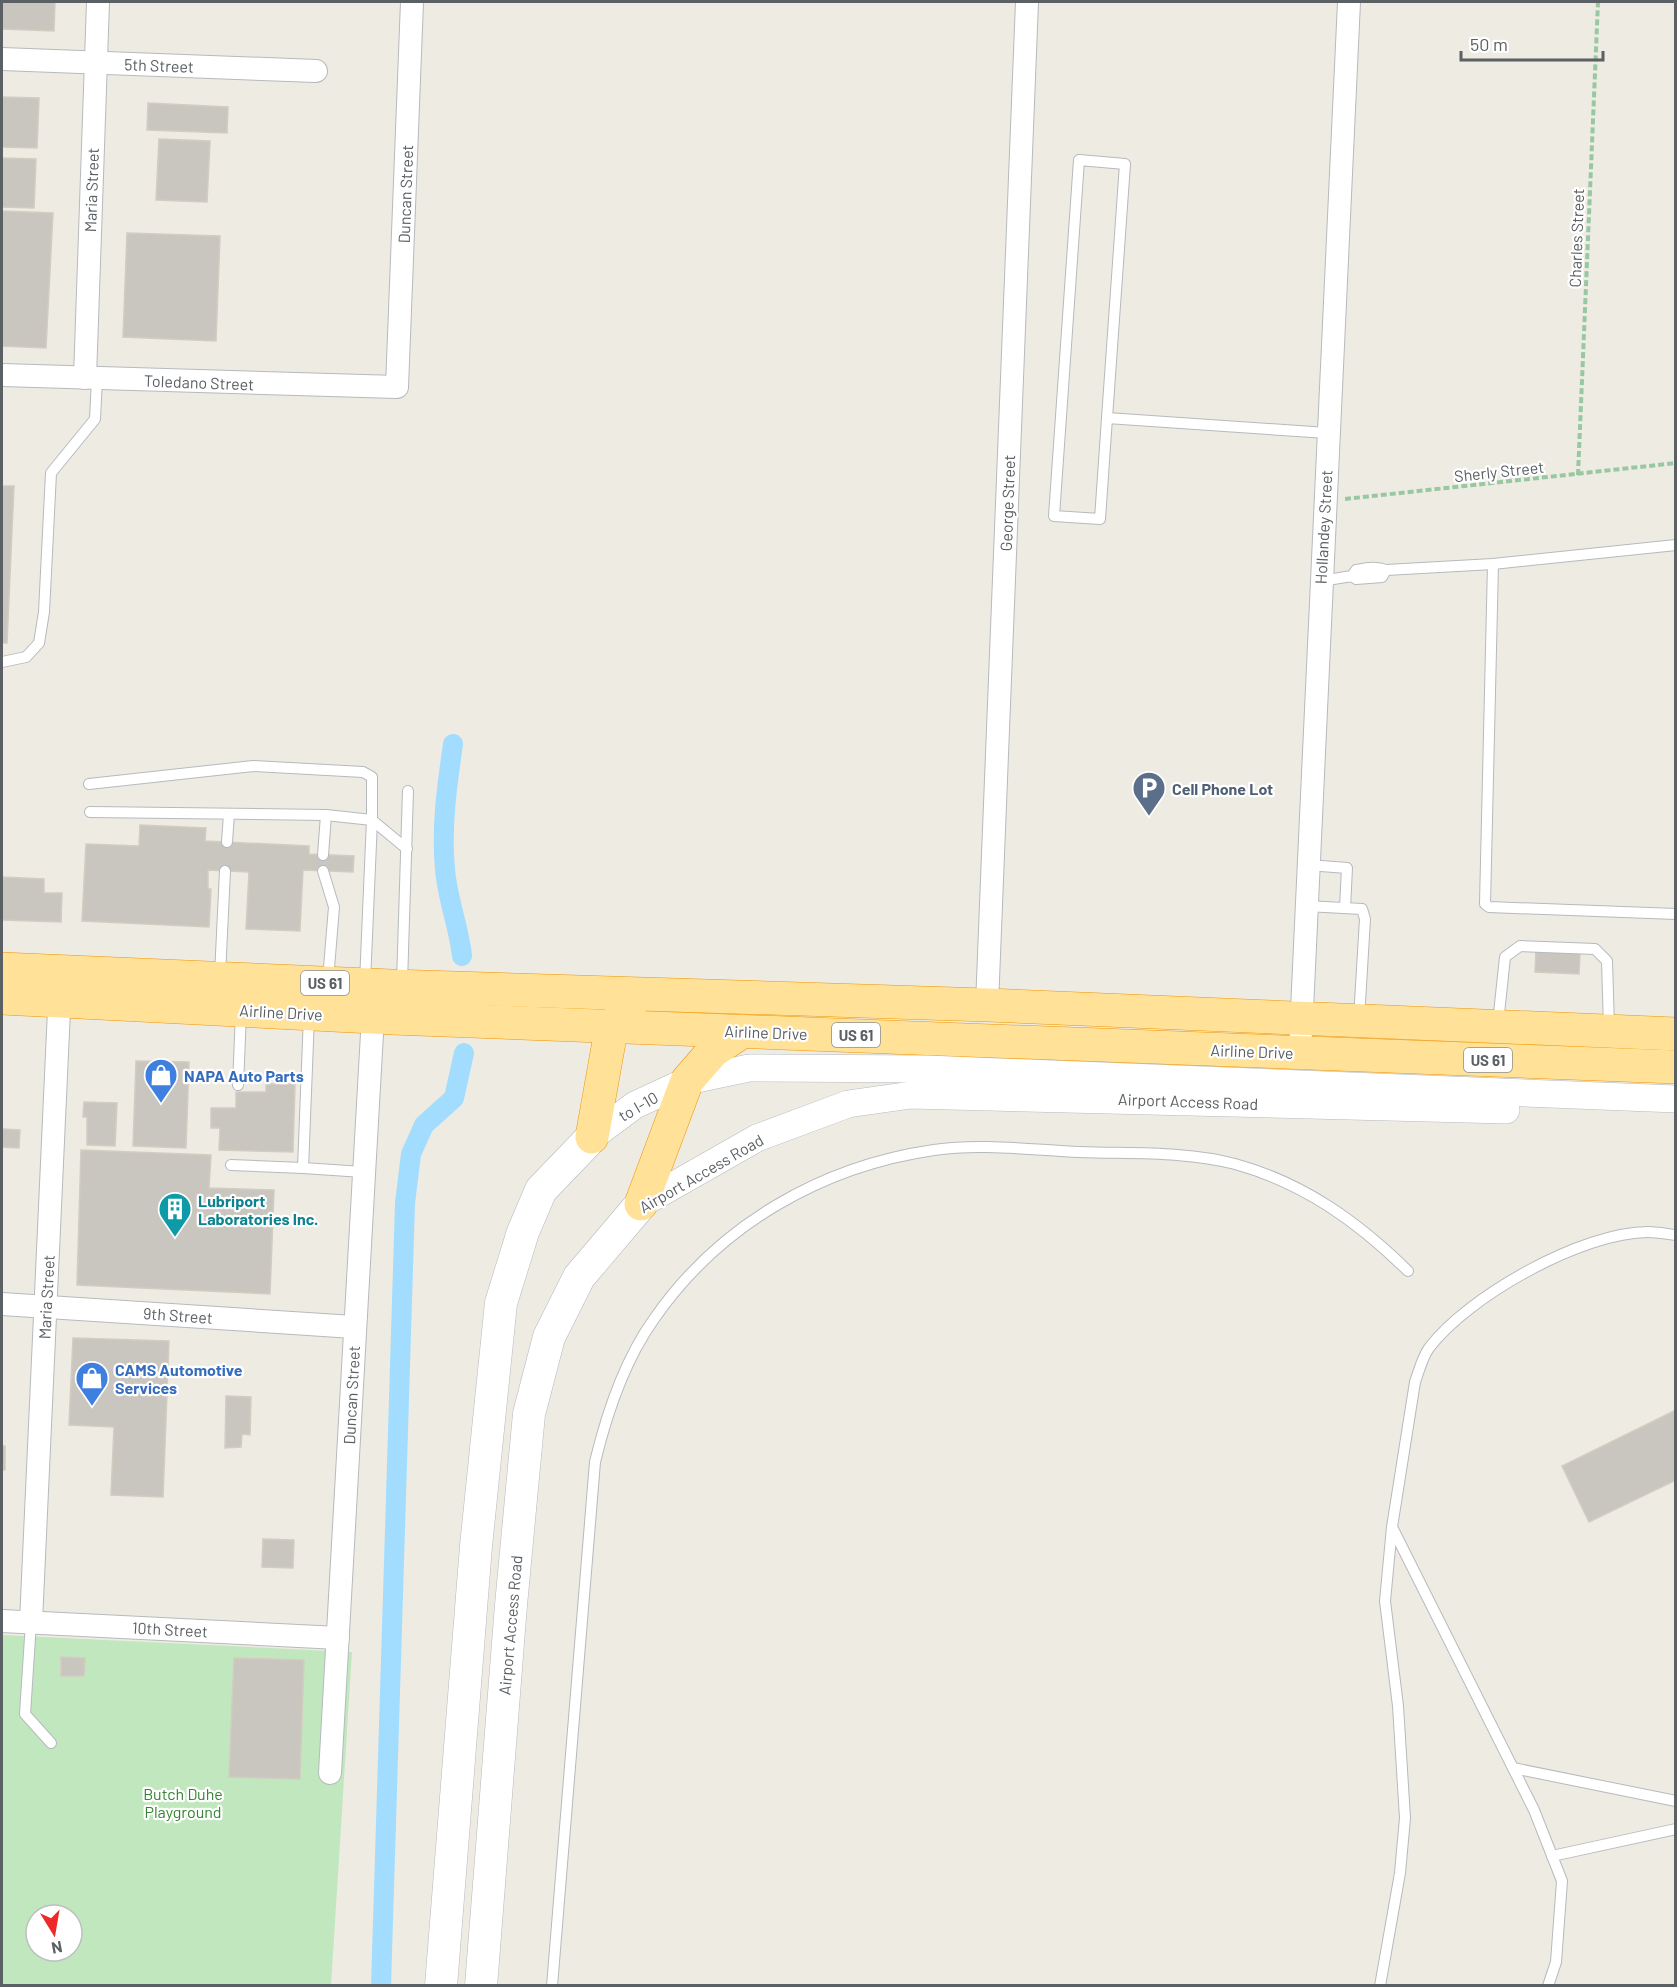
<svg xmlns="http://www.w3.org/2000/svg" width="1677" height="1987" viewBox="0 0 1677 1987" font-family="Barlow,sans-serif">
	<rect width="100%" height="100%" fill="#eeebe3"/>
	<!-- green -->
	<path fill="#c1e7be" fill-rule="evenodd" d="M 2,1635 L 352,1652 L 331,1985 L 2,1985 ZM 36,1915 L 72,1915 L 72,1951 L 36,1951 Z"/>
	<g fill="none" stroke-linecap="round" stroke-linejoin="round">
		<!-- canal -->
		<g stroke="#a2ddff" stroke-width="20">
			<path d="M 453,744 C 447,786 441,827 445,869 C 447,898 459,927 462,956"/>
			<path d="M 381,1986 L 405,1203 L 411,1154 L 424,1125 L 454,1098 L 464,1053"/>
		</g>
	</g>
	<!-- building -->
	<g fill="#c9c6c0" stroke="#d3ccc1" stroke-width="1.5">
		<path d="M 2,2 L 55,2 L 54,31 L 2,29 Z"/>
		<path d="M 2,97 L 39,98 L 37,148 L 2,147 Z"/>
		<path d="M 148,103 L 228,107 L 227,133 L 147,130 Z"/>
		<path d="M 159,139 L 210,141 L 207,202 L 156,200 Z"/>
		<path d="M 2,158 L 36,159 L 34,208 L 2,207 Z"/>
		<path d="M 2,211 L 53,213 L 46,348 L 2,346 Z"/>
		<path d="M 127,233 L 220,236 L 216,341 L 123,337 Z"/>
		<path d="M 2,486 L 14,486 L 7,643 L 2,643 Z"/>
		<path d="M 140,825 L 206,828 L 205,841 L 309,846 L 309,854 L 354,856 L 353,872 L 303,870 L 300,931 L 246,929 L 249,872 L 208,870 L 208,889 L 211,889 L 209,927 L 82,921 L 86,844 L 139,846 Z"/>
		<path d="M 2,877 L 44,879 L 44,893 L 62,893 L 61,922 L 2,920 Z"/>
		<path d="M 1536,950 L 1580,952 L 1579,974 L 1535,972 Z"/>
		<path d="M 136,1061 L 189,1062 L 186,1148 L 133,1146 Z"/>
		<path d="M 266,1084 L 295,1084 L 293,1152 L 219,1150 L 220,1128 L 211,1128 L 211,1108 L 236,1108 L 236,1092 L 266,1092 Z"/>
		<path d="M 84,1102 L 117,1103 L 115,1146 L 87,1145 L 87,1117 L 83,1117 Z"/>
		<path d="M 2,1129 L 20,1130 L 19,1148 L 2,1147 Z"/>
		<path d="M 81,1150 L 211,1155 L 209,1188 L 274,1190 L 270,1294 L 77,1285 Z"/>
		<path d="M 73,1338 L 169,1341 L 163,1497 L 111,1495 L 114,1427 L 69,1425 Z"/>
		<path d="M 226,1396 L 251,1397 L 250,1435 L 242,1434 L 241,1447 L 225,1448 Z"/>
		<path d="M 1676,1410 L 1676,1480 L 1589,1522 L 1562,1466 Z"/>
		<rect x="2" y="1446" width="3" height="24"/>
		<path d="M 263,1539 L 294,1540 L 293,1568 L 262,1567 Z"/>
		<path d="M 61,1657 L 85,1658 L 84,1676 L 61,1676 Z"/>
		<path d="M 234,1658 L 304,1660 L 300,1779 L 229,1777 Z"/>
	</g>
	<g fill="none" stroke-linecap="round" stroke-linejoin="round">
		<!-- service casing -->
		<g stroke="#b6babe" stroke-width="12">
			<g id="service">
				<path d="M 1107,418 L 1100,519 L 1054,516 L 1079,160 L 1125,164 L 1107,418 L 1327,433"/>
				<path d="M 1493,564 L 1485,904 L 1489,907 L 1676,914"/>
				<path d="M 1386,570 L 1493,564 L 1676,545"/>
				<path d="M 1321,581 L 1352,576 L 1356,579 L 1382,577 L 1386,570 C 1376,566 1367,568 1356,570 L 1352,576"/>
				<path d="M 2,662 L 26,657 L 39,643 L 44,612 L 51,473 L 95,419 L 97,379"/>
				<path d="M 89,784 L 253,766 L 363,772 L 372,777 L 372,820 L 407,849"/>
				<path d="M 90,812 L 326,815 L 372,820 L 365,982"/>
				<path d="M 227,842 L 229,814"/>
				<path d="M 323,855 L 326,815"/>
				<path d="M 1308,865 L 1347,868 L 1345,908"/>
				<path d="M 323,871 L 334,907 L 328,980"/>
				<path d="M 1306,906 L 1362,909 L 1365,919 L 1359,1019"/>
				<path d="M 220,975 L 225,871"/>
				<path d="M 402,983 L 408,791"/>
				<path d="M 309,1016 L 303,1168 L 363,1172"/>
				<path d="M 1498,1023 L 1505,957 L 1520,946 L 1595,949 L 1607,961 L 1609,1028"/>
				<path d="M 238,1085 L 241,1013"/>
				<path d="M 231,1165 L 303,1168"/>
				<path d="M 1392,1527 L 1534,1810 L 1562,1881 L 1556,1962 L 1548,1986"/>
				<path d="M 31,1622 L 25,1714 L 51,1743"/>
				<path d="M 1513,1768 L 1676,1801"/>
				<path d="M 1552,1856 L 1676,1829"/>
				<path d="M 552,1986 L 595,1462 C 607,1412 624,1361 654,1319 C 719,1225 822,1166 934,1150 C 981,1143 1032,1150 1080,1152 C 1130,1154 1186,1151 1235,1164 C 1304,1183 1358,1222 1408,1271"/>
				<path d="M 1380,1986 L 1400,1873 L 1405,1818 L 1398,1706 L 1385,1601 L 1392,1527 L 1415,1382 C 1419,1371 1422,1358 1429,1348 C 1468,1296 1583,1232 1648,1232 C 1657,1232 1667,1234 1676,1235"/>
			</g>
		</g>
		<!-- minor casing -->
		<g stroke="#b6babe" stroke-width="24">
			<g id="minor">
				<path d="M 2,59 L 316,71"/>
				<path d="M 2,375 L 397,387 L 412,2"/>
				<path d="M 85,378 L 98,2"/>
				<path d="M 987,1005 L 1027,2"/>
				<path d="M 1300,1053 L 1349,2"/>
				<path d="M 2,1304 L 354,1327"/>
				<path d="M 2,1621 L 338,1638"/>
				<path d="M 31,1622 L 60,988"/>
				<path d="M 330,1773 L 373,1016"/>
			</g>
		</g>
		<!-- tertiary casing -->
		<g stroke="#b6babe" stroke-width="28">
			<g id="tertiary">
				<path d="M 592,1137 L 635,1105 L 687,1081 L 749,1068 L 927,1069 L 1676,1099"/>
				<path d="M 641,1204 L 757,1138 L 848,1104 L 911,1095 L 1506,1110"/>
			</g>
		</g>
		<!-- secondary casing -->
		<g stroke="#b5b9be" stroke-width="33">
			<g id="secondary">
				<path d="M 441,1986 L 476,1546 L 501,1303 L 523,1232 L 541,1190 L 592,1137"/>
				<path d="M 481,1986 L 511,1605 L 529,1414 L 549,1337 L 579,1277 L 641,1204"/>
			</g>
		</g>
		<!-- trunk casing -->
		<g stroke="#f19400" stroke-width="34">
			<g id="trunk">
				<path d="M 2,969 L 392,986 L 987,1005 L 1676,1034"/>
				<path d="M 2,998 L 392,1018 L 1676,1067"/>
				<path d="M 592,1137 L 612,1025 L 629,1010"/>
				<path d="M 641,1204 L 687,1081 L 713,1051 L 743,1031"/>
			</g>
		</g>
		<!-- path -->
		<g stroke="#97c8a2" stroke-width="4" stroke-dasharray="6 3" stroke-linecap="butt">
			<path d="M 1578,475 L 1598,2"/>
			<path d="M 1345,499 L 1676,463"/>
		</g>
		<!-- service -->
		<use href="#service" stroke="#fff" stroke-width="10"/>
		<!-- minor -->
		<use href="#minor" stroke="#fff" stroke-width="22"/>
		<!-- tertiary -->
		<use href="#tertiary" stroke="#fff" stroke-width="27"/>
		<!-- secondary -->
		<use href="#secondary" stroke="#fff" stroke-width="32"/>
		<!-- trunk -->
		<use href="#trunk" stroke="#ffe298" stroke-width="33"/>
	</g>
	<!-- icons -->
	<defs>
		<g id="parking-pin" transform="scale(1.725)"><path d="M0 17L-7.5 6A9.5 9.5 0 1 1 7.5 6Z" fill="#5c6f8a" stroke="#fff"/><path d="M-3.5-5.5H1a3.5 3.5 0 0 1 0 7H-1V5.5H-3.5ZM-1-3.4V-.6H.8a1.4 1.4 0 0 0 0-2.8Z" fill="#fff"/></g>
		<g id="shop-pin" transform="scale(1.725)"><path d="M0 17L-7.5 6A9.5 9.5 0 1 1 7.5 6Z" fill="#3f7fe0" stroke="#fff"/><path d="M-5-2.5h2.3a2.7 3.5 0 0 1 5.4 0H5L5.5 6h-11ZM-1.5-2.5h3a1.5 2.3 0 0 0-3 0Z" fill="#fff"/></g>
		<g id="building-pin" transform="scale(1.725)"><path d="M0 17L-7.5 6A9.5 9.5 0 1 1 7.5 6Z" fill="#0f9aa8" stroke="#fff"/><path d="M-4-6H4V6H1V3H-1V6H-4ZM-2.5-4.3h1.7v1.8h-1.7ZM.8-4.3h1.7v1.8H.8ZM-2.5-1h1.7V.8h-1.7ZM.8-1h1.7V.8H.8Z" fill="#fff"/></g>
	</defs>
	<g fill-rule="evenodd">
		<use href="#parking-pin" x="1149" y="788"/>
		<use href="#shop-pin" x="161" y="1075"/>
		<use href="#building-pin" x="175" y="1209"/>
		<use href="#shop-pin" x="92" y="1378"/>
	</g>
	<g text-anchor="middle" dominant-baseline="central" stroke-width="4.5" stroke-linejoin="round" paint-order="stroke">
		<!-- shield labels -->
		<g fill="#fff" stroke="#8c9092" stroke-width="1.5">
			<rect x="301" y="971" width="48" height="24" rx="4.5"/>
			<rect x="832" y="1023" width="48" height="24" rx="4.5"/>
			<rect x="1464" y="1048" width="48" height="24" rx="4.5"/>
		</g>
		<g font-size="15" font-weight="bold" fill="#5b6064">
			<text x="325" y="983">US 61</text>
			<text x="856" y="1035">US 61</text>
			<text x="1488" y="1060">US 61</text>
		</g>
		<!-- street labels -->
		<g font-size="16" fill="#5b6064" stroke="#fff">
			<text transform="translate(159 65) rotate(2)">5th Street</text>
			<text transform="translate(91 190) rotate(-88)">Maria Street</text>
			<text transform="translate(405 194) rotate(-88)">Duncan Street</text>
			<text transform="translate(1576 238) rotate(-88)">Charles Street</text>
			<text transform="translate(199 382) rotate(2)">Toledano Street</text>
			<text transform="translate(1499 471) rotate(-6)">Sherly Street</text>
			<text transform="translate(1007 503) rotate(-88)">George Street</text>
			<text transform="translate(1323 527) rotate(-87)">Hollandey Street</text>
			<text transform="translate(281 1012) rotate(3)">Airline Drive</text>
			<text transform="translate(766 1032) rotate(2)">Airline Drive</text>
			<text transform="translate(1252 1051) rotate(2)">Airline Drive</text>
			<text transform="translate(1188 1101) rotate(2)">Airport Access Road</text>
			<text transform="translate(638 1106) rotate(-30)">to I-10</text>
			<text transform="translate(701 1173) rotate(-30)">Airport Access Road</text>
			<text transform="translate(46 1297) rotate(-87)">Maria Street</text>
			<text transform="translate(178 1315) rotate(4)">9th Street</text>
			<text transform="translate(351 1395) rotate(-87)">Duncan Street</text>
			<text transform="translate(510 1625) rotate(-85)">Airport Access Road</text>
			<text transform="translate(170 1629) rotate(3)">10th Street</text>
		</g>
		<!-- service labels -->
		<g font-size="16" font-weight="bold" fill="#4e5e75" stroke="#fff" text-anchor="start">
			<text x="1172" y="788">Cell Phone Lot</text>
		</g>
		<!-- shop labels -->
		<g font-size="16" font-weight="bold" fill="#366cbe" stroke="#fff" text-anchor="start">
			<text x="184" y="1075">NAPA Auto Parts</text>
			<text x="115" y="1369">CAMS Automotive<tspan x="115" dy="18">Services</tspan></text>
		</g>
		<!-- culture labels -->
		<g font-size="16" font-weight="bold" fill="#0d838f" stroke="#fff" text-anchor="start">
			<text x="198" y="1200">Lubriport<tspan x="198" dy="18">Laboratories Inc.</tspan></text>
		</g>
		<!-- park labels -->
		<g font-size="16" fill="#348531" stroke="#fff">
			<text x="183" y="1793">Butch Duhe<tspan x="183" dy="18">Playground</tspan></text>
		</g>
	</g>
	<!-- border -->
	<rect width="1677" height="1987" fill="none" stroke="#5b6064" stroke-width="6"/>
	<!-- north arrow -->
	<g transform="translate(54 1933) rotate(169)"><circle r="28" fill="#ffffff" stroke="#bdbfc1" stroke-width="1.5"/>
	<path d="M0-4.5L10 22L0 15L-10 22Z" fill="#ef2928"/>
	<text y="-9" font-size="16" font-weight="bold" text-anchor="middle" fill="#5b6064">N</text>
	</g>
	<!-- scale -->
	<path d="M1461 51v9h142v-9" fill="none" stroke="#5b6064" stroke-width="3"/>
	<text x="1470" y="51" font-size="18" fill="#5b6064" stroke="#ffffff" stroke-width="4.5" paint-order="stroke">50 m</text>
</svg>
